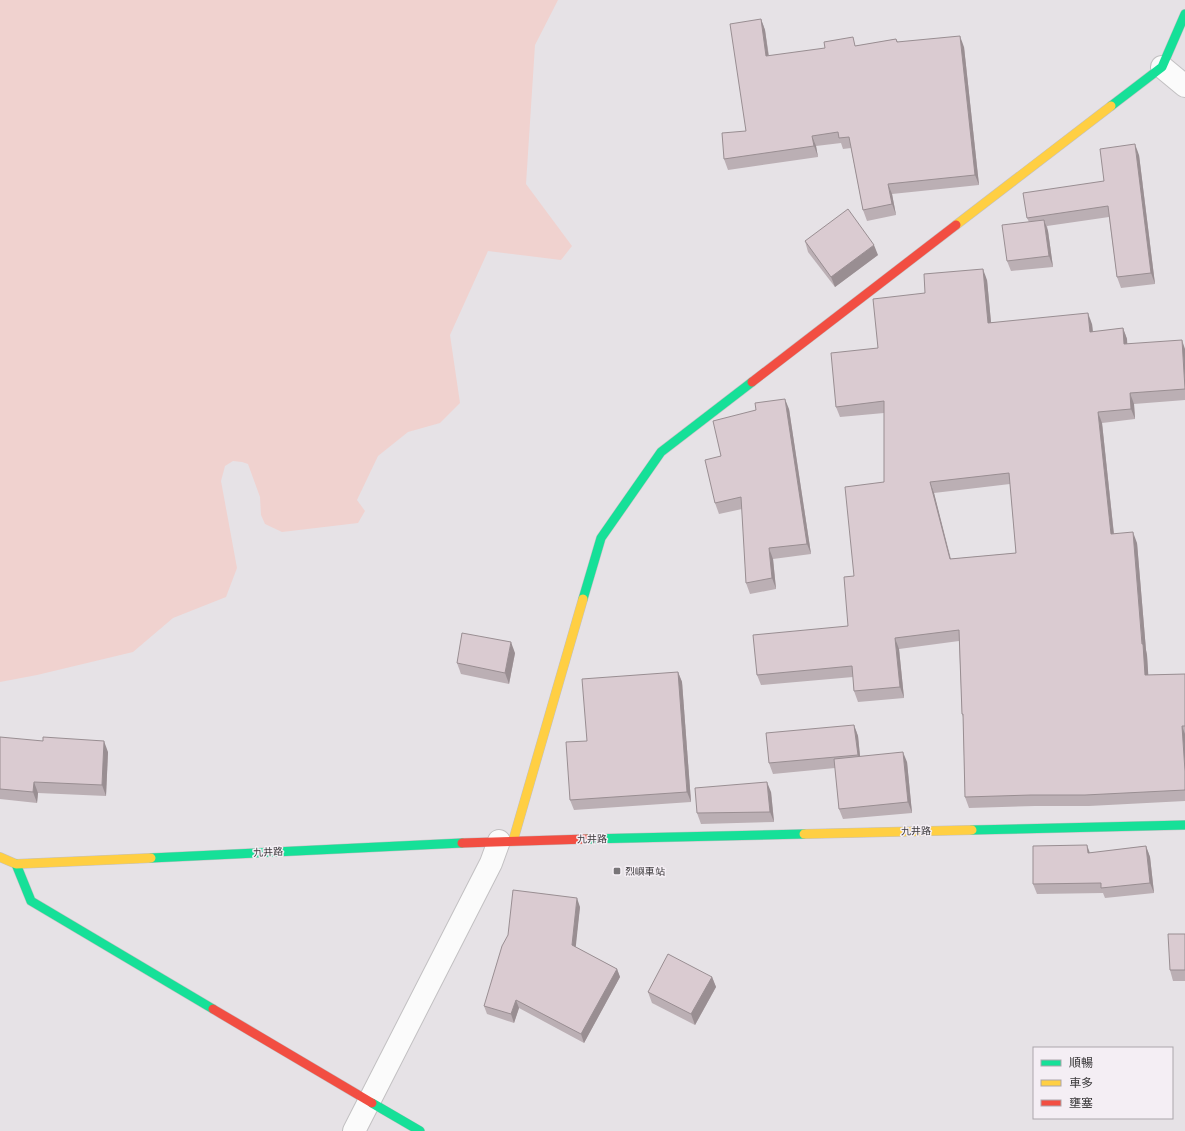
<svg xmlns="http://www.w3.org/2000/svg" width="1185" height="1131" viewBox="0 0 1185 1131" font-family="Quicksand,'Noto Sans TC',sans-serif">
	<rect width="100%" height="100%" fill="#e6e2e6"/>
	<!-- green -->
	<path fill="#f0d2cf" d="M 0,0 L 558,0 L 535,45 L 526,184 L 572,246 L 561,260 L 488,251 L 450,335 L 460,403 L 440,423 L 408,432 L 378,456 L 357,500 L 365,511 L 358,523 L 282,532 L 265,524 L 261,515 L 260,497 L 248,464 L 242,462 L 233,461 L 225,466 L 221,481 L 237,568 L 226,597 L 173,618 L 133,652 L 37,675 L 0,682 Z"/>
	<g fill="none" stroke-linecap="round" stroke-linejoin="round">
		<!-- street casing -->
		<g stroke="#c2c0c2" stroke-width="24">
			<g id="street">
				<path d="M 1162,67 L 1185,86"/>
				<path d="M 354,1131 L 491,863 L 499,841"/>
			</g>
		</g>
		<!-- fast casing -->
		<g stroke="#c2c0c2" stroke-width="10">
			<g id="fast">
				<path d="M 1111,106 L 1162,67 L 1185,14"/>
				<path d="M 583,599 L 601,538 L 661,452 L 752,382"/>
				<path d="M 972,830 L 1185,825"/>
				<path d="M 587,839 L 804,834"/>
				<path d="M 151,858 L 462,843"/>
				<path d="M 16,864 L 31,901 L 213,1009"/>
				<path d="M 372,1103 L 420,1131"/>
			</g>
		</g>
		<!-- slow casing -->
		<g stroke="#c2c0c2" stroke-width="10">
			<g id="slow">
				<path d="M 956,225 L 1111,106"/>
				<path d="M 804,834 L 972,830"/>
				<path d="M 513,841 L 583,599"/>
				<path d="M 0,857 L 16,864 L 151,858"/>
			</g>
		</g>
		<!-- jam casing -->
		<g stroke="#c2c0c2" stroke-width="10">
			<g id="jam">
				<path d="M 752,382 L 956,225"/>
				<path d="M 462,843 L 587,839"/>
				<path d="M 213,1009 L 372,1103"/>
			</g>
		</g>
		<!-- street -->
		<use href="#street" stroke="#fbfbfb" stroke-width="22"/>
		<!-- fast -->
		<use href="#fast" stroke="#16e098" stroke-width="9"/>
		<!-- slow -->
		<use href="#slow" stroke="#ffcf43" stroke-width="9"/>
		<!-- jam -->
		<use href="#jam" stroke="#f24e42" stroke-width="9"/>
	</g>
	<!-- wall -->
	<g fill="#bbafb4" fill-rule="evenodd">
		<path d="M 761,19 L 765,30 L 769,56 L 856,46 L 896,39 L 898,42 L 964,47 L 979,185 L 892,194 L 896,215 L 867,221 L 863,210 L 851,148 L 843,149 L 841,143 L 816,146 L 818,157 L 728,170 L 724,159 L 746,131 Z"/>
		<path d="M 1139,155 L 1155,284 L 1121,288 L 1117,277 L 1109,217 L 1047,226 L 1048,231 L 1053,267 L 1011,271 L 1007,261 L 1029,222 L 1027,218 L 1104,181 Z"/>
		<path d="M 805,241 L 878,255 L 835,287 L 808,252 Z"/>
		<path d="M 987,280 L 991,322 L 1092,324 L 1093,332 L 1123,328 L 1127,339 L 1127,344 L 1185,349 L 1185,400 L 1134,404 L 1135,419 L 1102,423 L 1114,534 L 1137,543 L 1146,650 L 1147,655 L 1148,675 L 1185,674 L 1185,801 L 1089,806 L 1035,806 L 969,808 L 965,797 L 963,717 L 962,714 L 959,641 L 899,649 L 904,698 L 858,702 L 854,691 L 853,677 L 761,685 L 757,675 L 848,626 L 854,576 L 884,482 L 884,413 L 840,417 L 836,407 L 878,348 L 925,293 ZM 1010,484 L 1016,553 L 951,559 L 934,493 Z"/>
		<path d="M 789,409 L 811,554 L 773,559 L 776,589 L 750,594 L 746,583 L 742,509 L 719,514 L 715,503 L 721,456 Z"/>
		<path d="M 515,653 L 509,684 L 461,674 L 457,663 Z"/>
		<path d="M 678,672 L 682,682 L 691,802 L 574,810 L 570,800 L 587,741 Z"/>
		<path d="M 854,725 L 858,736 L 860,756 L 907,762 L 912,813 L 843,819 L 839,809 L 835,768 L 773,774 L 769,763 Z"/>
		<path d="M 0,737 L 108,752 L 106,796 L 38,793 L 37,803 L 0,799 Z"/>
		<path d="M 771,792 L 774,822 L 701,824 L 697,813 Z"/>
		<path d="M 1146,846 L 1150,857 L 1154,893 L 1105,898 L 1103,893 L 1037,894 L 1033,884 L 1090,853 Z"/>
		<path d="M 580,907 L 575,947 L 617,969 L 620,977 L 584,1043 L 519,1008 L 514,1023 L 487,1014 L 484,1006 Z"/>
		<path d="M 1185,934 L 1185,981 L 1173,981 L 1170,970 Z"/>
		<path d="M 712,977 L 716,987 L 695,1025 L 652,1003 L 648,992 Z"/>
	</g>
	<!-- shaded-wall -->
	<g fill="#998e92">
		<path d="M 761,19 L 765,30 L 770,67 L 766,56 Z"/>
		<path d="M 960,36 L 964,47 L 979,185 L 975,175 Z"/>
		<path d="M 812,136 L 816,146 L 818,157 L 814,146 Z"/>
		<path d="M 1135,144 L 1139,155 L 1155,284 L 1151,273 Z"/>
		<path d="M 888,184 L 892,194 L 896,215 L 892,204 Z"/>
		<path d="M 1044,220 L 1048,231 L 1053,267 L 1049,256 Z"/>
		<path d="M 874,245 L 878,255 L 835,287 L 831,277 Z"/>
		<path d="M 983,269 L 987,280 L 992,333 L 988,323 Z"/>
		<path d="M 1088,313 L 1092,324 L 1094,343 L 1090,332 Z"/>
		<path d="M 1123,328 L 1127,339 L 1128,355 L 1124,344 Z"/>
		<path d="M 1182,340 L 1185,349 L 1185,384 Z"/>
		<path d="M 1130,393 L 1134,404 L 1135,419 L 1131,409 Z"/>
		<path d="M 785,399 L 789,409 L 811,554 L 807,544 Z"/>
		<path d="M 1098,412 L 1102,423 L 1115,545 L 1111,534 Z"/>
		<path d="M 930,482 L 934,493 L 953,569 L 950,559 Z"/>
		<path d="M 1133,532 L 1137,543 L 1146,650 L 1147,655 L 1149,686 L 1145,675 Z"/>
		<path d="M 769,548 L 773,559 L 776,589 L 772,578 Z"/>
		<path d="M 895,638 L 899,649 L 904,698 L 900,687 Z"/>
		<path d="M 511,642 L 515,653 L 509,684 L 505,673 Z"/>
		<path d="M 678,672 L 682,682 L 691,802 L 687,792 Z"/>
		<path d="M 854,725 L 858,736 L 861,766 L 858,755 Z"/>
		<path d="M 1182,726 L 1185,734 L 1185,771 Z"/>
		<path d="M 104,741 L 108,752 L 106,796 L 102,785 Z"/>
		<path d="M 903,752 L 907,762 L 912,813 L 908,802 Z"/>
		<path d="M 34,782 L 38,793 L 37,803 L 33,792 Z"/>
		<path d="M 767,782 L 771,792 L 774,822 L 770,812 Z"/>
		<path d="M 1087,845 L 1091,856 L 1088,853 Z"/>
		<path d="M 1146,846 L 1150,857 L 1154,893 L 1150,883 Z"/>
		<path d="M 577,898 L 580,907 L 575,954 L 572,945 Z"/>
		<path d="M 617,969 L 620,977 L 584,1043 L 581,1034 Z"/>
		<path d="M 712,977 L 716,987 L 695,1025 L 691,1014 Z"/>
		<path d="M 516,1000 L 519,1008 L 514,1023 L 511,1014 Z"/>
	</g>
	<!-- building -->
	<g fill="#dacbd1" stroke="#998e92" fill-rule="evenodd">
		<path d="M 761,19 L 766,56 L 825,48 L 824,42 L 853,37 L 855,46 L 896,39 L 897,42 L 960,36 L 975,175 L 888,184 L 892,204 L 863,210 L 849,137 L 839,138 L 838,132 L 812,136 L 814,146 L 724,159 L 722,133 L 746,131 L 730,24 Z"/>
		<path d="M 1135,144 L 1151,273 L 1117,277 L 1108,206 L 1027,218 L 1023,193 L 1104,181 L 1100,149 Z"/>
		<path d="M 848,209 L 874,245 L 831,277 L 805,241 Z"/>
		<path d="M 1044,220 L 1049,256 L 1007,261 L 1002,225 Z"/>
		<path d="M 983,269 L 988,323 L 1088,313 L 1090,332 L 1123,328 L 1124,344 L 1182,340 L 1185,389 L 1130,393 L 1131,409 L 1098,412 L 1111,534 L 1133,532 L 1142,644 L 1143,644 L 1145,675 L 1185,674 L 1185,726 L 1182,726 L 1185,771 L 1185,790 L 1085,795 L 1031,795 L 965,797 L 963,714 L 962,714 L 959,630 L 895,638 L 900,687 L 854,691 L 852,666 L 757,675 L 753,635 L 848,626 L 844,577 L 854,576 L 845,487 L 884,482 L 884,401 L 836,407 L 831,353 L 878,348 L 873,299 L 925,293 L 924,274 ZM 1009,473 L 1016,553 L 950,559 L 930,482 Z"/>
		<path d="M 785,399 L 807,544 L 769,548 L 772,578 L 746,583 L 741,497 L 715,503 L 705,460 L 721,456 L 713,421 L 756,410 L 755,403 Z"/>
		<path d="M 462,633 L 511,642 L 505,673 L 457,663 Z"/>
		<path d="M 678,672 L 687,792 L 570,800 L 566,742 L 587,741 L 582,679 Z"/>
		<path d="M 854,725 L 858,755 L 769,763 L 766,733 Z"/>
		<path d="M 0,737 L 43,741 L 43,737 L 104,741 L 102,785 L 34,782 L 33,792 L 0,789 Z"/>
		<path d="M 903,752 L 908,802 L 839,809 L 834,759 Z"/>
		<path d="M 767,782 L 770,812 L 697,813 L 695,788 Z"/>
		<path d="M 1087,845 L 1088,853 L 1146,846 L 1150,883 L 1101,888 L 1101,883 L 1033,884 L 1033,846 Z"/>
		<path d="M 513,890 L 577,898 L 572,945 L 617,969 L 581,1034 L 516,1000 L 511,1014 L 484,1006 L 502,946 L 508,935 Z"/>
		<path d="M 1168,934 L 1185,934 L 1185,970 L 1170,970 Z"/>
		<path d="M 668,954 L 712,977 L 691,1014 L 648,992 Z"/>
	</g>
	<!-- markers -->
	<rect fill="#787578" stroke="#f4eef4" stroke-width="1.5" x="613" y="867" width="8" height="8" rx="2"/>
	<g text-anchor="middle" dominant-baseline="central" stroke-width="3" stroke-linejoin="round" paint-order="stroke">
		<!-- street labels -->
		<g font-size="10" fill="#3d3b3d" stroke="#f4eef4">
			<text transform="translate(916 831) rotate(-1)">九井路</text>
			<text transform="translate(592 839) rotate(-1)">九井路</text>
			<text transform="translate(268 852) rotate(-3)">九井路</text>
		</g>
		<!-- poi labels -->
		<g font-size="10" fill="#3d3b3d" stroke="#f4eef4" text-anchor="start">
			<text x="625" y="871">烈嶼車站</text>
		</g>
	</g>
	<!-- legend -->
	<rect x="1033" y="1047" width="140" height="72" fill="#f4eef4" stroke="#aba6ab"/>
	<rect x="1041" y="1060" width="20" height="6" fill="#16e098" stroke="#aba6ab"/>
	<text x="1069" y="1067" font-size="12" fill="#3d3b3d">順暢</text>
	<rect x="1041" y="1080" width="20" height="6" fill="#ffcf43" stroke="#aba6ab"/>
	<text x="1069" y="1087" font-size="12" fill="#3d3b3d">車多</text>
	<rect x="1041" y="1100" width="20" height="6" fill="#f24e42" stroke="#aba6ab"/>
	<text x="1069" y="1107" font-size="12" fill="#3d3b3d">壅塞</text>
</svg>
